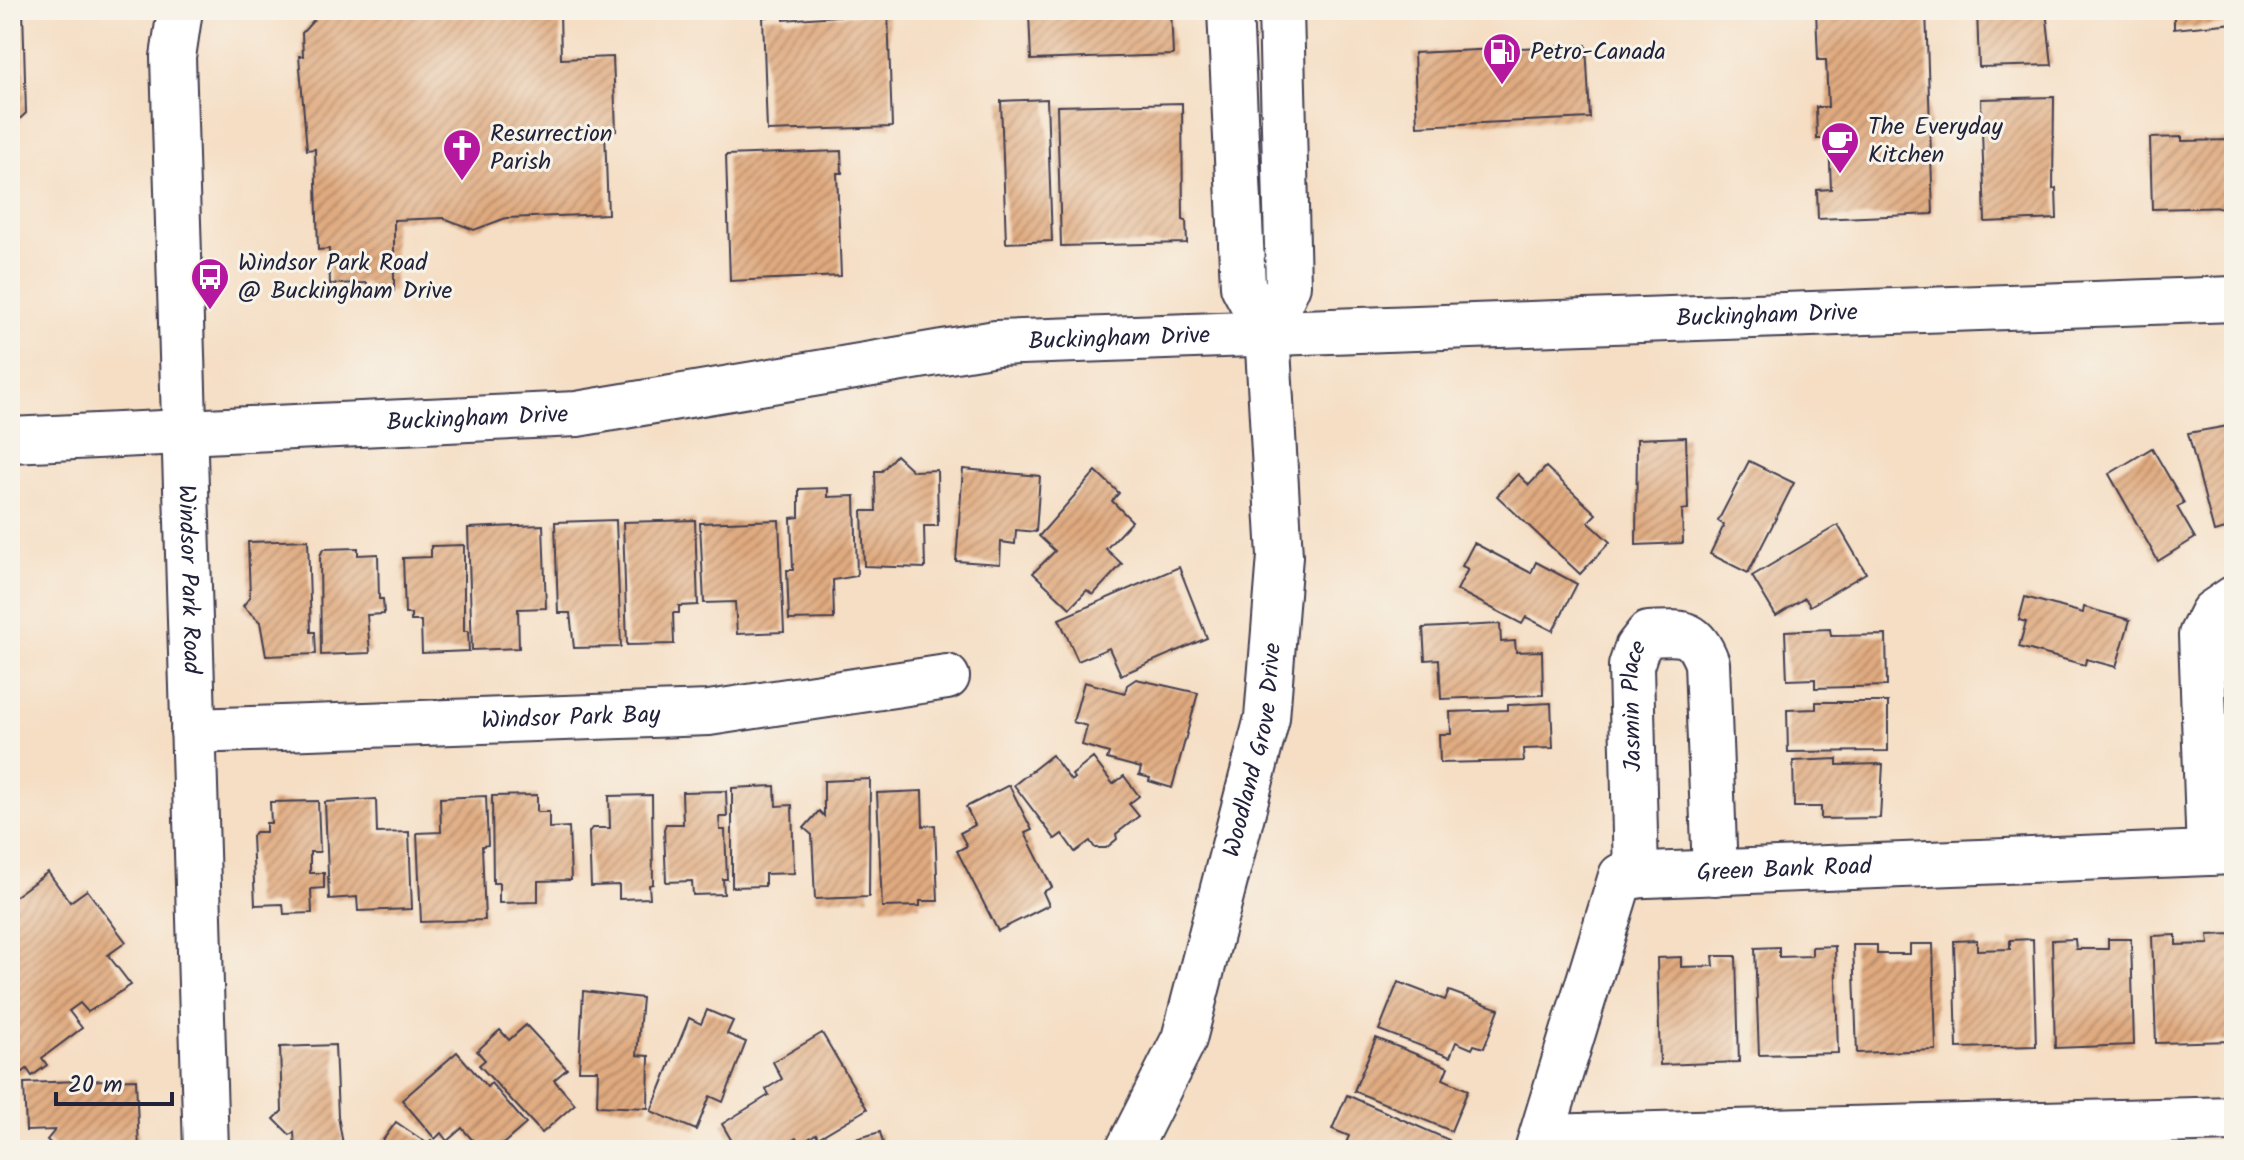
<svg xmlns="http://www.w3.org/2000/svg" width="2244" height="1160" viewBox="0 0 2244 1160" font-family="Kalam,sans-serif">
	<defs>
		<pattern id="building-hatch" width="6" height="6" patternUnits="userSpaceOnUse" patternTransform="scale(2)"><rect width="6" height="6" fill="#e0aa7f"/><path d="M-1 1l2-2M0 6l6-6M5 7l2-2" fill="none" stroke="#b58a69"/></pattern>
	</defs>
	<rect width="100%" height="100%" fill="#f7f3e8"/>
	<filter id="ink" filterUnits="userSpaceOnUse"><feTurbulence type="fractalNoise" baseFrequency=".0125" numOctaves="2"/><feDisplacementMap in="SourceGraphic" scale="16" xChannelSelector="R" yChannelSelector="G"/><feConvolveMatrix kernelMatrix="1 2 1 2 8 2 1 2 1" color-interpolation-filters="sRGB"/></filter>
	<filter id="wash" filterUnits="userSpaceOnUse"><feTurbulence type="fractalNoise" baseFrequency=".006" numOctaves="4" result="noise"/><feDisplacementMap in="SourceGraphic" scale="32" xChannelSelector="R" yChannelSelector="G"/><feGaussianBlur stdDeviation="1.8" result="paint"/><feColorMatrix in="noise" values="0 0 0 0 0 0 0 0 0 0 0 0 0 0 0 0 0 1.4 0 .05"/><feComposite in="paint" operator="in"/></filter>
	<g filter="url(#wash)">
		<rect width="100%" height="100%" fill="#f5dec4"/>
		<g id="blocks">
			<!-- building -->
			<g fill="url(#building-hatch)">
				<path d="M 10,10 L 23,10 L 26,113 L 10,128 Z"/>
				<path d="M 353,10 L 560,10 L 561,59 L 613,57 L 616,131 L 605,132 L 608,214 L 506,218 L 474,230 L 444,218 L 394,220 L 394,291 L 368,292 L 367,283 L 330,284 L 329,249 L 318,250 L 315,149 L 307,150 L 299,56 L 303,56 L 302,33 L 320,13 Z"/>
				<path d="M 1171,10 L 1173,55 L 1031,60 L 1029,13 Z"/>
				<path d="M 1816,10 L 1926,10 L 1933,214 L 1818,219 L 1817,190 L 1831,189 L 1829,139 L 1817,139 L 1816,107 L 1828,107 L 1826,60 L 1818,60 Z"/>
				<path d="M 1977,10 L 2046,10 L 2052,65 L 1979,67 Z"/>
				<path d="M 2174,10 L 2234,10 L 2234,23 L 2174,29 Z"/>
				<path d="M 888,12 L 892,127 L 767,131 L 763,17 L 784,16 L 784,20 Z"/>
				<path d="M 1586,45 L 1590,118 L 1417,126 L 1414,53 Z"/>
				<path d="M 2054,97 L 2053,189 L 2056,188 L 2057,219 L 1985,222 L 1981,99 Z"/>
				<path d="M 1047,99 L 1052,241 L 1006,243 L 1001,101 Z"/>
				<path d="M 1182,103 L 1183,220 L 1186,221 L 1187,243 L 1061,246 L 1057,106 Z"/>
				<path d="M 2182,137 L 2182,141 L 2234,140 L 2234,207 L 2152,209 L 2150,138 Z"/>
				<path d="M 841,151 L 842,173 L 837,173 L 841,276 L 730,281 L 726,155 Z"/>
				<path d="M 2234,425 L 2234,527 L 2214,532 L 2188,433 Z"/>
				<path d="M 1686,437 L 1688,509 L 1682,510 L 1683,543 L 1636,545 L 1637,439 Z"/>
				<path d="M 2152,448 L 2184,503 L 2177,507 L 2195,538 L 2158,561 L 2109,474 Z"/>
				<path d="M 896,455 L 913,471 L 937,470 L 938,526 L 924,526 L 925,568 L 864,566 L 862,511 L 876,511 L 875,471 L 882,471 Z"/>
				<path d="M 1749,461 L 1794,483 L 1748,573 L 1710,554 L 1724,525 L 1718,521 Z"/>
				<path d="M 1546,467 L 1596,514 L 1588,522 L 1610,542 L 1580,574 L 1497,496 L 1518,474 L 1529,485 Z"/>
				<path d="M 963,469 L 1040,476 L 1036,532 L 1016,530 L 1015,544 L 1001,542 L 1000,564 L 956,561 Z"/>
				<path d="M 1096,471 L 1119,493 L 1112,501 L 1132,521 L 1106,549 L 1122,564 L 1093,595 L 1087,590 L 1070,608 L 1033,573 L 1055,551 L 1039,536 Z"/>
				<path d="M 828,488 L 828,497 L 855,496 L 857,576 L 833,580 L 834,619 L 789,620 L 787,570 L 793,570 L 791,518 L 799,517 L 799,489 Z"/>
				<path d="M 616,520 L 621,647 L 574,648 L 570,613 L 558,613 L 555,522 Z"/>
				<path d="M 695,520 L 698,605 L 679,606 L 679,613 L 673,613 L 674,644 L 627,645 L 623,522 Z"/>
				<path d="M 779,520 L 784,632 L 737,634 L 735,602 L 704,603 L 700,523 Z"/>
				<path d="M 543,525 L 546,608 L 518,609 L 519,648 L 472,650 L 468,528 Z"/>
				<path d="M 1838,525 L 1866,573 L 1810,606 L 1805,598 L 1776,616 L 1752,576 Z"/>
				<path d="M 308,540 L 311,632 L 315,632 L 316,654 L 266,656 L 260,622 L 243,606 L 250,597 L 248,542 Z"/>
				<path d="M 1474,543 L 1531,573 L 1536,562 L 1577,584 L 1553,631 L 1526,617 L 1522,624 L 1457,590 L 1468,569 L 1462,566 Z"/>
				<path d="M 464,545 L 464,631 L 468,631 L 469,651 L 422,653 L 421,621 L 411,621 L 411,614 L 405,614 L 403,558 L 431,557 L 431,546 Z"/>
				<path d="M 358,548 L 358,555 L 378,554 L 379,599 L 383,599 L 384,614 L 367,615 L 370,653 L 321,655 L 320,556 L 323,549 Z"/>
				<path d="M 1179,567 L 1207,638 L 1121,675 L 1109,648 L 1078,661 L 1059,619 Z"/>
				<path d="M 2025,597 L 2083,613 L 2084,607 L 2130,620 L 2116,667 L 2086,659 L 2085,665 L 2019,647 L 2026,622 L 2019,620 Z"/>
				<path d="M 1500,624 L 1501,642 L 1515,641 L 1516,652 L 1542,651 L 1543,695 L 1441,699 L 1439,659 L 1425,660 L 1423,628 Z"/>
				<path d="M 1830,629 L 1831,636 L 1886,635 L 1887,686 L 1815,688 L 1815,679 L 1787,680 L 1785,631 Z"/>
				<path d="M 1136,679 L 1198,693 L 1172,788 L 1149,781 L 1150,778 L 1139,775 L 1141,768 L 1107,759 L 1109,753 L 1082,745 L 1087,726 L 1073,722 L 1084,682 L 1125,693 L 1127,685 Z"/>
				<path d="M 1816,702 L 1888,702 L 1888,751 L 1788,752 L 1787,710 L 1816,709 Z"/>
				<path d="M 1551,703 L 1553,748 L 1523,749 L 1524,761 L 1440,763 L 1439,734 L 1451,734 L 1450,712 L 1508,710 L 1508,705 Z"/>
				<path d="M 1052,755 L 1071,781 L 1074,778 L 1072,775 L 1093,758 L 1113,784 L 1124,776 L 1139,796 L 1129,804 L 1139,816 L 1116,834 L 1117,839 L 1106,848 L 1095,848 L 1090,841 L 1075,852 L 1062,834 L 1055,839 L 1014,785 Z"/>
				<path d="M 1837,759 L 1837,765 L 1883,764 L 1880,818 L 1821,819 L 1821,807 L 1794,807 L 1793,761 Z"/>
				<path d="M 870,779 L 869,897 L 815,899 L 812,835 L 804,828 L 819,811 L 824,816 L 824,781 Z"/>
				<path d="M 1009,785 L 1032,830 L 1025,833 L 1052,887 L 1043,892 L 1049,905 L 998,931 L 957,851 L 967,846 L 960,833 L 975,825 L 966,807 Z"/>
				<path d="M 775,786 L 776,806 L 792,805 L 794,873 L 765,874 L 765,886 L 732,887 L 732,788 Z"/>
				<path d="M 726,791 L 727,817 L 719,817 L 720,830 L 725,830 L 727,879 L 723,879 L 724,894 L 693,895 L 692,881 L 666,882 L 664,829 L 666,824 L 683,824 L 682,792 Z"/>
				<path d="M 922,791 L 923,826 L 935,825 L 938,901 L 920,901 L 920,906 L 882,907 L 877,793 Z"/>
				<path d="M 537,795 L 537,812 L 549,812 L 549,828 L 569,827 L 571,880 L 538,881 L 538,902 L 499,903 L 499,883 L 493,883 L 492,796 Z"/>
				<path d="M 652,795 L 653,884 L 649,885 L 650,898 L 619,899 L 619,885 L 591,886 L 589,832 L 592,828 L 610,828 L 609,796 Z"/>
				<path d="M 486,796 L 488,845 L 482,846 L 485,920 L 421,922 L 417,833 L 441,832 L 440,798 Z"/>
				<path d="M 376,799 L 377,833 L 409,832 L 412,909 L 358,911 L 357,897 L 329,899 L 325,802 Z"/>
				<path d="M 318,801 L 320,852 L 310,852 L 310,873 L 324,873 L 324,888 L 311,889 L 312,913 L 284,914 L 283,904 L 255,905 L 252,836 L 255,832 L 266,832 L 266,823 L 271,823 L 270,802 Z"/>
				<path d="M 48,872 L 70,902 L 87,890 L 126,942 L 108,955 L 131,985 L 88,1012 L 80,1003 L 69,1011 L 82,1028 L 42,1058 L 47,1065 L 32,1076 L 27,1069 L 19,1075 L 10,1063 L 10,900 Z"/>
				<path d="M 2232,934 L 2234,1041 L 2156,1043 L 2152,936 L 2176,935 L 2176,945 L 2209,944 L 2208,935 Z"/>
				<path d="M 2033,939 L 2036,1046 L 1957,1048 L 1954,941 L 1977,940 L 1977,950 L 2010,949 L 2010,940 Z"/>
				<path d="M 2075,939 L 2076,949 L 2108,949 L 2108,939 L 2131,939 L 2134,1045 L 2055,1048 L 2052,940 Z"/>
				<path d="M 1910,944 L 1933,944 L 1936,1050 L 1857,1053 L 1853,945 L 1877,945 L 1877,954 L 1910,954 Z"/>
				<path d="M 1835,946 L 1838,1053 L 1759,1055 L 1755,948 L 1779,947 L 1779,957 L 1812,956 L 1812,947 Z"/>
				<path d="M 1713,956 L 1736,956 L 1739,1062 L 1660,1065 L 1657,958 L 1681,957 L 1681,967 L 1714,966 Z"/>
				<path d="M 1398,982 L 1445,1000 L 1449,991 L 1499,1009 L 1484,1048 L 1474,1045 L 1472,1049 L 1456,1042 L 1450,1057 L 1379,1030 Z"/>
				<path d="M 583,991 L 642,998 L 637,1055 L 649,1056 L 648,1108 L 597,1106 L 598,1070 L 579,1070 Z"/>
				<path d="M 707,1010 L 733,1021 L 727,1034 L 746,1042 L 723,1102 L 710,1096 L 696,1130 L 651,1111 L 689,1018 L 701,1024 Z"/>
				<path d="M 526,1025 L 567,1069 L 554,1080 L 575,1104 L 542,1133 L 479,1065 L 485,1060 L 477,1051 L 500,1030 L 509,1040 Z"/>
				<path d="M 822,1033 L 867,1109 L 818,1138 L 816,1134 L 800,1144 L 796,1138 L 776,1150 L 737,1150 L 722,1124 L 769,1095 L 766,1089 L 782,1079 L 773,1062 Z"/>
				<path d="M 1376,1038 L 1448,1067 L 1443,1079 L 1468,1090 L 1451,1131 L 1354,1091 Z"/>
				<path d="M 335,1045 L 338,1116 L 344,1150 L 295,1150 L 294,1132 L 290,1135 L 274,1119 L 282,1111 L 280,1047 Z"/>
				<path d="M 457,1052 L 487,1087 L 491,1083 L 526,1124 L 496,1150 L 481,1150 L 462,1128 L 447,1141 L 441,1133 L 435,1139 L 402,1100 Z"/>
				<path d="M 136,1079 L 139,1150 L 69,1150 L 69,1144 L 58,1150 L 47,1140 L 55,1130 L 26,1131 L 24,1083 Z"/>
				<path d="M 1347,1095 L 1449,1140 L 1445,1150 L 1343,1150 L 1349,1136 L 1332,1129 Z"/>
				<path d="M 396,1122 L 428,1144 L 431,1140 L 444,1150 L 382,1150 L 378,1147 Z"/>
				<path d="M 880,1132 L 885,1150 L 821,1150 L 820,1149 Z"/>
				<path d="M 2086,1145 L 2086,1150 L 2044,1150 L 2044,1147 Z"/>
			</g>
		</g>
	</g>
	<g filter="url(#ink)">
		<use href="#blocks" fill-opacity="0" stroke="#423e50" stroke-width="2"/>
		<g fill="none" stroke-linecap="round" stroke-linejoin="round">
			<!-- minor casing -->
			<g stroke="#423e50" stroke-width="48">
				<g id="minor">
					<path id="s1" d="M 180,10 L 173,57 L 206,1150"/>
					<path d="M 1267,331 L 1288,285 L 1281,10"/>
					<path id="s2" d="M 10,440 L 577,414 L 996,343 L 2234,299"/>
					<path id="s3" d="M 193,731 L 709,713 L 947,677"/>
					<path d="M 2209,853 L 2201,635 L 2212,613 L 2234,598"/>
					<path id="s4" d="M 1636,876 L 1631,666 L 1637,648 L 1648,634 C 1681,633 1694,628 1707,663 L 1715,873"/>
					<path d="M 1543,1137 L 2234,1119"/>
					<path id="s5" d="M 1128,1150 L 1184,1039 L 1267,718 L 1280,556 L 1267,331 L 1243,286 L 1230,10"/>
					<path id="s6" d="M 1537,1150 L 1621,876 L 2234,852"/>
				</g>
			</g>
			<!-- minor -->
			<use href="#minor" stroke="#fff" stroke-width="44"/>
		</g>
	</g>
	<!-- icons -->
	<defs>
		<g id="fuel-pin" transform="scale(2)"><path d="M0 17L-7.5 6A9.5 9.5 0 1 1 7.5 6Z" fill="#b5179e" stroke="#f7f3e8"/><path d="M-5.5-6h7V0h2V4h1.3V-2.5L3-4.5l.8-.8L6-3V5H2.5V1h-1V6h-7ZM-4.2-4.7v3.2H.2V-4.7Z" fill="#fff"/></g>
		<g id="cafe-pin" transform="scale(2)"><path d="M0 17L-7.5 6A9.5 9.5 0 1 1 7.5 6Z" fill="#b5179e" stroke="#f7f3e8"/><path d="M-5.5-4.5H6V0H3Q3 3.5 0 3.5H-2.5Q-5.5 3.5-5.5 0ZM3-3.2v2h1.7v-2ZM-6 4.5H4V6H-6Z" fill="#fff"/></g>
		<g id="church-pin" transform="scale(2)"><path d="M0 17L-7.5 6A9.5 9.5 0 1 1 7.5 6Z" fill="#b5179e" stroke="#f7f3e8"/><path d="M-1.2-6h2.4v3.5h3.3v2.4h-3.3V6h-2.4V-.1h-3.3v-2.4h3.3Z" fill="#fff"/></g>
		<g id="bus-pin" transform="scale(2)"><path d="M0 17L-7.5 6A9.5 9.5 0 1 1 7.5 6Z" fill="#b5179e" stroke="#f7f3e8"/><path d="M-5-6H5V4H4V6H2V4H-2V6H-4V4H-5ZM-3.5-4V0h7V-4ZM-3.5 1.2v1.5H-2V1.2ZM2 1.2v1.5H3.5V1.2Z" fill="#fff"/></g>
	</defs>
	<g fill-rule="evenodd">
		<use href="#fuel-pin" x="1502" y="52"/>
		<use href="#cafe-pin" x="1840" y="141"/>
		<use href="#church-pin" x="462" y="148"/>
		<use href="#bus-pin" x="210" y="277"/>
	</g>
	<g text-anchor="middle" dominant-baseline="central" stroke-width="6" stroke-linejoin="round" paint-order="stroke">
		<!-- poi labels -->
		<g font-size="24" fill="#22223b" stroke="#f7f3e8" text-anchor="start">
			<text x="1530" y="52">Petro-Canada</text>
			<text x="1868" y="127">The Everyday<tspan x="1868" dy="28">Kitchen</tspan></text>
			<text x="490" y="134">Resurrection<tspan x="490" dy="28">Parish</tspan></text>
			<text x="238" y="263">Windsor Park Road<tspan x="238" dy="28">@ Buckingham Drive</tspan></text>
		</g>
		<!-- street labels -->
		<g font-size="24" fill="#22223b" stroke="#f7f3e8">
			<text stroke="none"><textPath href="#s2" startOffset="1764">Buckingham Drive</textPath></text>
			<text stroke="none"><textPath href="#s2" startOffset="1116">Buckingham Drive</textPath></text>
			<text stroke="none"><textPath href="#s2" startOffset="468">Buckingham Drive</textPath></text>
			<text stroke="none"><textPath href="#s1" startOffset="570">Windsor Park Road</textPath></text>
			<text stroke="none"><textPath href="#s4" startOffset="170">Jasmin Place</textPath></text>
			<text stroke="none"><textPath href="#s3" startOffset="378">Windsor Park Bay</textPath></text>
			<text stroke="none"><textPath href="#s5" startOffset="422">Woodland Grove Drive</textPath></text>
			<text stroke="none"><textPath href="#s6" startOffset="450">Green Bank Road</textPath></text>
		</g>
	</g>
	<!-- margin -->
	<rect width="2244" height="1160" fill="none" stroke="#f7f3e8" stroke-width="40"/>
	<!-- scale -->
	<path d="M56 1092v12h116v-12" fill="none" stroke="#22223b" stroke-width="4"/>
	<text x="68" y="1092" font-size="24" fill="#22223b" stroke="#f7f3e8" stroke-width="6" paint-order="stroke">20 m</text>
</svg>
